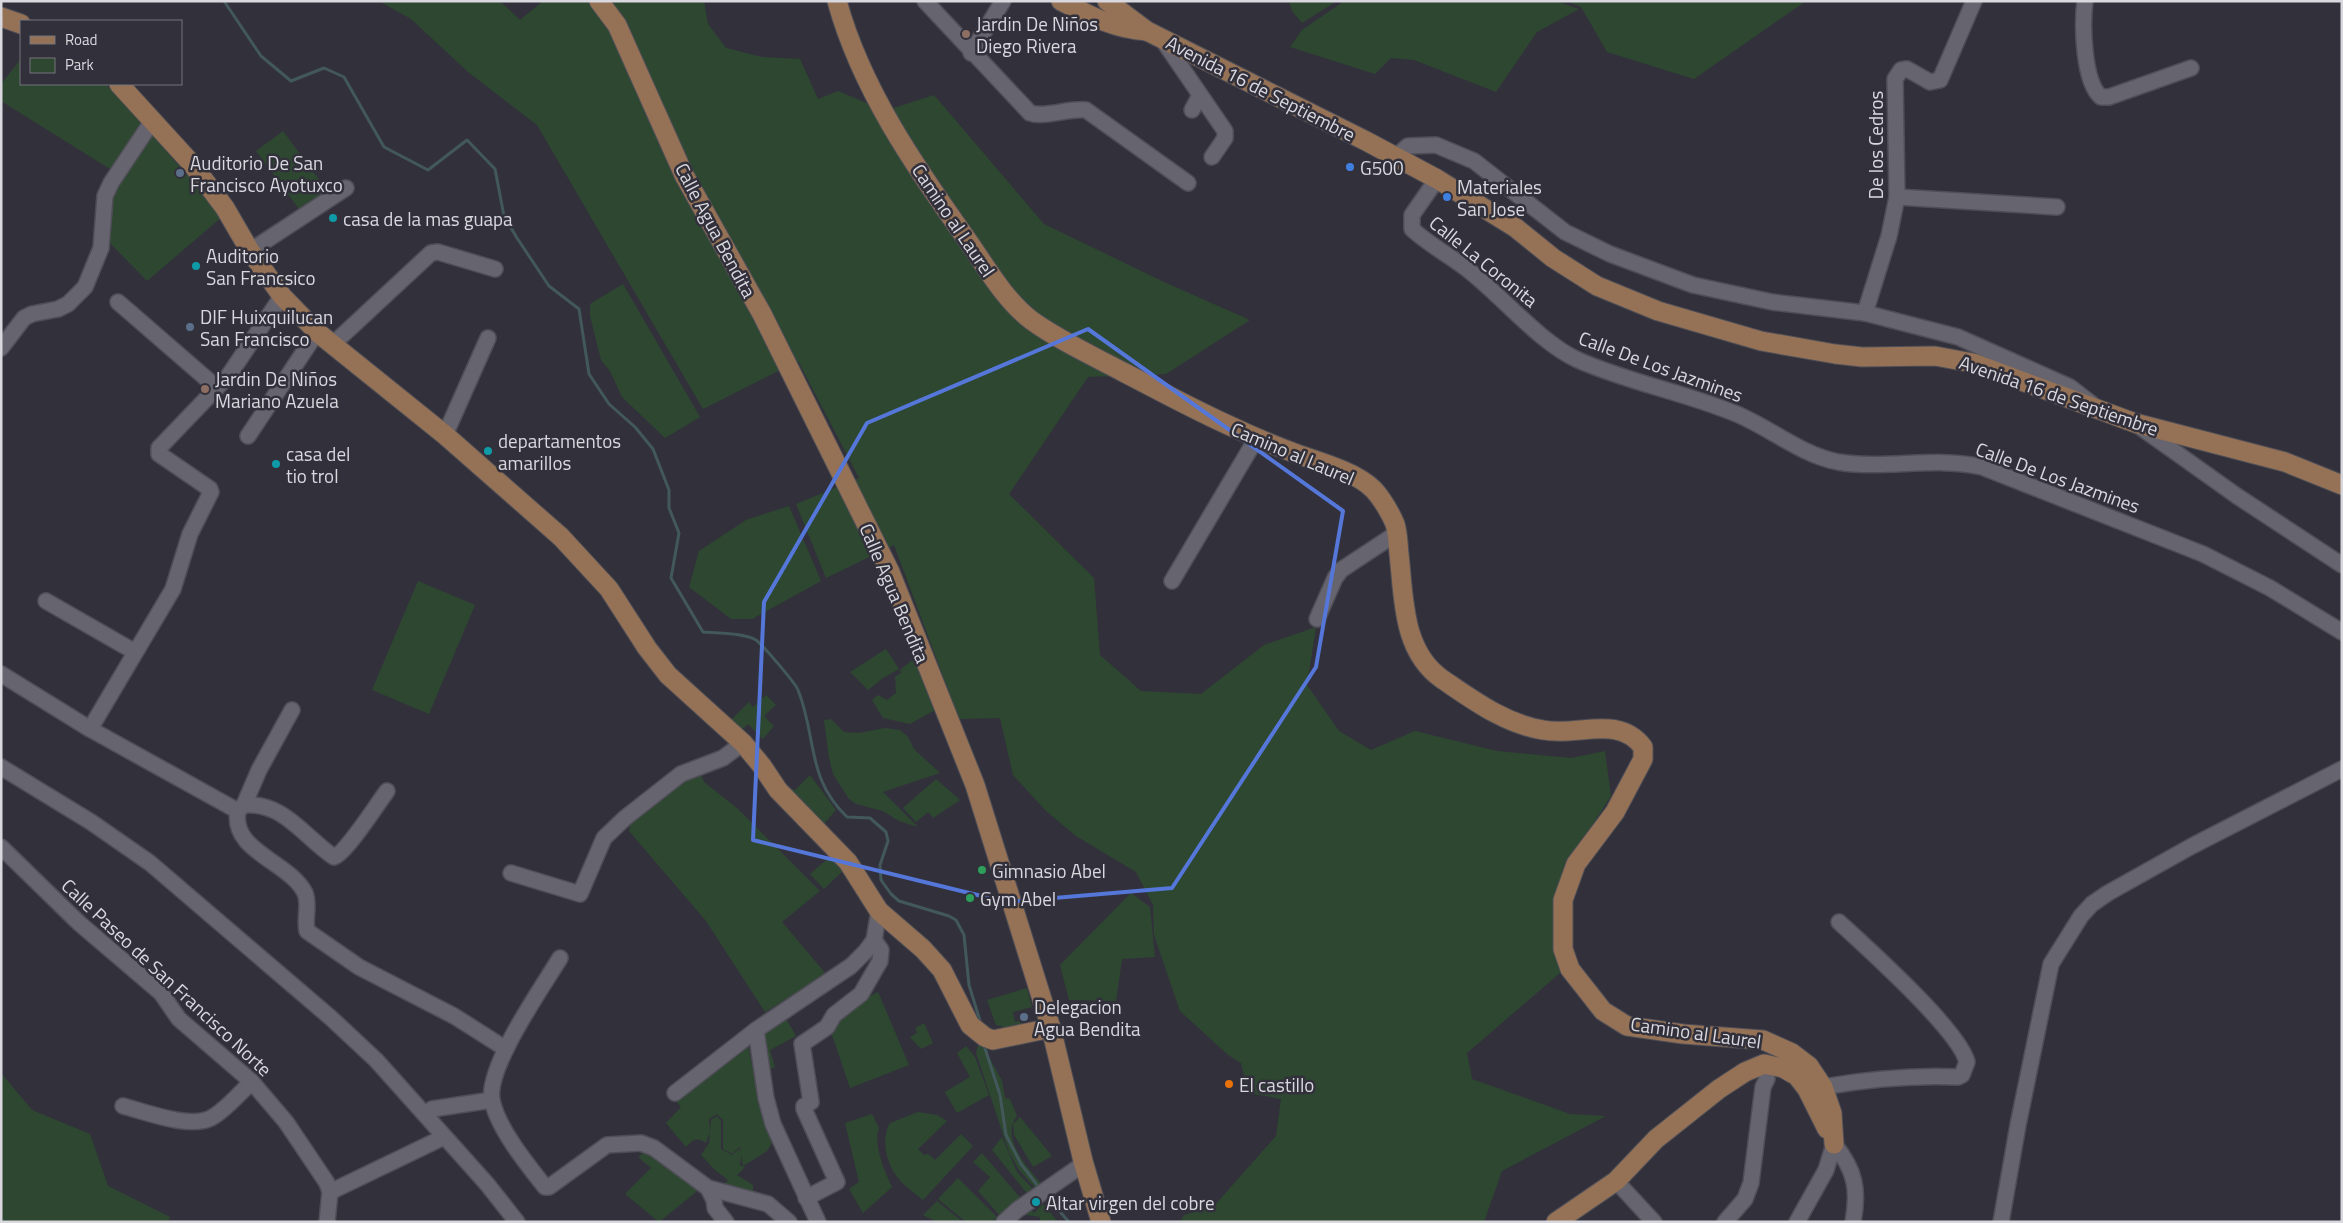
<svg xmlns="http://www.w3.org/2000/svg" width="2343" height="1223" viewBox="0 0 2343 1223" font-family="'Titillium Web',sans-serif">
	<rect width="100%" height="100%" fill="#32313b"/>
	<!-- green -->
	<g fill="#2d4731">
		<path d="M 379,1 L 500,1 L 520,20 L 543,1 L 704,1 L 708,24 L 726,48 L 762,57 L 800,59 L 818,99 L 838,91 L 885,111 L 934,95 L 1044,224 L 1164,282 L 1250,320 L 1166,374 L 1088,377 L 1009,494 L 1094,578 L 1100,655 L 1141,691 L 1201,694 L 1264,645 L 1316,627 L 1307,685 L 1339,731 L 1371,750 L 1415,731 L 1497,751 L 1571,758 L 1605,751 L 1611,796 L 1565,867 L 1554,923 L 1560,973 L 1467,1053 L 1472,1079 L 1570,1114 L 1606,1116 L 1502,1171 L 1484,1222 L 1180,1222 L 1184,1215 L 1214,1206 L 1276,1136 L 1281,1099 L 1248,1093 L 1241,1063 L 1228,1055 L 1180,1011 L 1154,935 L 1153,905 L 1136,872 L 1076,836 L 1046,811 L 1013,775 L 1000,718 L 959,719 L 894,545 L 826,578 L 796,504 L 859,478 L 798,361 L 703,409 L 537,125 L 468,72 L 411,19 Z"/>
		<path d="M 1289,1 L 1337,1 L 1302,23 L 1292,11 Z"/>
		<path d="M 1344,1 L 1557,1 L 1579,9 L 1537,32 L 1496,92 L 1414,60 L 1391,58 L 1375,74 L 1290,47 L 1302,30 Z"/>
		<path d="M 1566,1 L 1806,1 L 1694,79 L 1607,52 L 1581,7 Z"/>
		<path d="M 21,59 L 21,84 L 105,84 L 147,122 L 110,169 L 1,101 L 1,84 Z"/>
		<path d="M 283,131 L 329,193 L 302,213 L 256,151 Z"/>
		<path d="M 151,134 L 223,216 L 147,281 L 107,240 L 110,195 Z"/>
		<path d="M 623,284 L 700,417 L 665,438 L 622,397 L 610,371 L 601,360 L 590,316 L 590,304 Z"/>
		<path d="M 789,506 L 821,581 L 752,619 L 731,619 L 689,587 L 699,551 L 746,520 Z"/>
		<path d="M 418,581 L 475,605 L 429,714 L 372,690 Z"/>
		<path d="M 886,649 L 899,669 L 883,678 L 868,690 L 850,672 Z"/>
		<path d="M 914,659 L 937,709 L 910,724 L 883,718 L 872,700 L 878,695 L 887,700 L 896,693 L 895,677 L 901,673 L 900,670 Z"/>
		<path d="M 766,695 L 776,705 L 764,716 L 774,726 L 763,739 L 748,724 L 738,733 L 728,723 L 749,702 L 753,707 Z"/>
		<path d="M 831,719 L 844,732 L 859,733 L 885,728 L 900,730 L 908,737 L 914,749 L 940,773 L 883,792 L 918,827 L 899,821 L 883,811 L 856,804 L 849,799 L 833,774 L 829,758 L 824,720 Z"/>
		<path d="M 699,770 L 704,782 L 738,809 L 820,891 L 782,922 L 826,974 L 765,1012 L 706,921 L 629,831 L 631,820 Z"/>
		<path d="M 810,775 L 836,810 L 821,827 L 786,791 L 790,788 L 795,790 Z"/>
		<path d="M 936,779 L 960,800 L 933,818 L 928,812 L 916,822 L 903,808 Z"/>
		<path d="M 833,854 L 846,868 L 824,889 L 810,874 Z"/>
		<path d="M 1131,893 L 1150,907 L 1155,957 L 1122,959 L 1116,1001 L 1069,1000 L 1060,965 Z"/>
		<path d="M 1027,988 L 1032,1007 L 1013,1012 L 1015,1022 L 1020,1021 L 1022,1028 L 1005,1032 L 1002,1026 L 996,1025 L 987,1000 Z"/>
		<path d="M 878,992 L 909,1065 L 850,1088 L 830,1029 L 845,1009 Z"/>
		<path d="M 785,1017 L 796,1036 L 770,1050 L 775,1067 L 767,1070 L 763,1035 Z"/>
		<path d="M 924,1023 L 933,1043 L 921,1049 L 910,1037 L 917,1033 L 915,1028 Z"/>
		<path d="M 747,1039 L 760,1108 L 773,1141 L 767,1151 L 743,1166 L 740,1147 L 732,1154 L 723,1149 L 723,1120 L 717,1114 L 709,1119 L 710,1132 L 706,1143 C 696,1137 694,1139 686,1147 L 666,1123 L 681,1107 L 673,1097 Z"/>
		<path d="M 979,1042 L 987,1047 L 988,1055 L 1002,1081 L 1005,1098 L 1010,1099 L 1017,1116 C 999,1138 1029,1169 1043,1186 L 1038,1191 L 1019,1170 L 1009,1152 L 976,1053 Z"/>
		<path d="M 966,1046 L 975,1057 L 989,1095 L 957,1113 L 945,1092 L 970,1077 L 957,1053 Z"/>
		<path d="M 1,1073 L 32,1110 L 90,1134 L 108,1186 L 170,1217 L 168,1222 L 1,1222 Z"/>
		<path d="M 918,1112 L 937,1115 L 947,1121 L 918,1149 L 924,1155 L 928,1154 L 935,1160 L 961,1134 L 973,1146 L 923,1200 C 915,1193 905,1187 899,1179 C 887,1166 880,1139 890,1123 Z"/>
		<path d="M 872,1114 L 879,1128 C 873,1145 885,1172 892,1187 L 863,1213 L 849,1189 L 859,1182 L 845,1123 Z"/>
		<path d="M 717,1116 L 721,1121 L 721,1149 L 732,1155 L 739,1149 L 742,1153 L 740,1165 L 745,1167 L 737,1175 L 753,1185 L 753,1195 L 723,1186 L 728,1180 L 715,1170 L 701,1155 L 709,1143 L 711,1120 Z"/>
		<path d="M 1020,1117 L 1052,1156 L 1033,1167 L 1014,1135 L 1013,1124 Z"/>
		<path d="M 1002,1137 L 1017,1172 L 1035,1191 L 1029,1196 L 992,1150 Z"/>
		<path d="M 649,1149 L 701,1188 L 659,1222 L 625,1194 L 651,1168 L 638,1157 Z"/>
		<path d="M 982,1153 L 1023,1201 L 1001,1217 L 978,1191 L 990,1177 L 973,1162 Z"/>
		<path d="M 958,1178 L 997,1217 L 992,1222 L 966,1222 L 938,1199 Z"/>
		<path d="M 937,1201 L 963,1222 L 937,1222 L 923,1215 Z"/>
		<path d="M 1043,1204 L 1058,1222 L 1040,1222 L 1040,1217 L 1021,1214 L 1030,1209 L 1034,1213 Z"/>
	</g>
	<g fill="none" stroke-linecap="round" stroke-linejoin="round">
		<!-- stream -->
		<g stroke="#42585b" stroke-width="3">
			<path d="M 224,1 L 261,56 L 291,81 L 324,68 L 344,77 L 384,147 L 428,170 L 467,140 L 495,169 L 504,216 L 517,238 L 549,286 L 579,309 L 589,374 L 609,404 L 635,427 L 653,449 L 669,490 L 669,508 L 679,533 L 671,578 L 703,632 C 716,633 746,633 756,640 C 763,645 796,684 798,690 C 817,737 806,778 847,817 L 870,818 L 886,832 L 888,841 L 880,865 L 881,880 L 891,894 L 899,901 L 949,916 L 956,920 L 964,935 L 969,985 L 981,1024"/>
			<path d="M 983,1042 L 1000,1095 L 1006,1135 L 1021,1164 L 1041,1190"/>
			<path d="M 1046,1196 L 1069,1222"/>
		</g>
		<!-- minor casing -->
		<g stroke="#4f4e57" stroke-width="18">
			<g id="minor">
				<path d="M 925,1 L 1030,113 C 1044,118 1069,108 1086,110 L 1188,183"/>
				<path d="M 2085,1 C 2082,24 2083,82 2101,97 L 2109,97 L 2191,68"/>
				<path d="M 1162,39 L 1225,131 L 1225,138 L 1212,157"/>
				<path d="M 971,53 L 1003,1"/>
				<path d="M 1192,110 L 1199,97"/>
				<path d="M 1396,157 L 1408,146 L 1436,145 L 1474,161 L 1565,232 L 1610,254 L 1693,285 L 1772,302 L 1865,313 L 1958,337 L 2070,387 L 2092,404"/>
				<path d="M 1437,179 L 1412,215 L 1412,229 C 1428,244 1449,255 1467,269 C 1502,296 1539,342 1578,360 C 1630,383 1687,393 1739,415 C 1773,430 1802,455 1838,462 C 1886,470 1935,456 1982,467 L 2203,554 L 2270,588 L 2342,632"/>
				<path d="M 1897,197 L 2057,207"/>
				<path d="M 250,251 L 346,188"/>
				<path d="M 118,302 L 216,387"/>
				<path d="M 1865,313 L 1889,236 L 1897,197 L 1895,79 L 1901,70 L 1907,69 L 1930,82 L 1940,80 L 1974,1"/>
				<path d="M 332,345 L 431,253 L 438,252 L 495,269"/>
				<path d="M 1,348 L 24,318 L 32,314 L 58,309 L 68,304 L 85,287 L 101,248 L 105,196 L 111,183 L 153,120"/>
				<path d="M 2140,427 L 2237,496 L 2342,565"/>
				<path d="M 445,435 L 488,338"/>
				<path d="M 248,436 L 317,332"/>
				<path d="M 1172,581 L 1256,439"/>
				<path d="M 46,601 L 135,652"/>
				<path d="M 1317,619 L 1335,578 L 1341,570 L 1397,533"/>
				<path d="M 1,674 L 90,729 L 238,811"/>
				<path d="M 90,729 L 173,589 L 190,534 L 211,492 L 210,489 L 159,454 L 159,448 L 229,375 L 282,296"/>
				<path d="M 1,767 L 91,822 L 150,863 L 331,1018 L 376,1060 L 487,1184 L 517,1222"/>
				<path d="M 244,805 L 259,770 L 292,710"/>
				<path d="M 238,811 C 230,851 290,862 305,893 C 310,905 304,919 307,931 L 359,967 L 454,1016 L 506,1049"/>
				<path d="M 238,811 L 244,805 C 284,802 304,837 334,857 C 346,853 378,803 387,791"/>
				<path d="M 1,847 L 79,923 L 161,993 L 179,1019 L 252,1082 L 286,1122 L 327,1183 L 330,1192 L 327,1222"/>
				<path d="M 511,873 L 580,894 L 604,838 L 625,818 L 681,774 L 723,758 L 743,743"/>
				<path d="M 560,958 C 542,988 486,1067 492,1100 C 498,1129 527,1164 545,1187 L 549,1187 L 607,1145 L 641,1143 L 654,1148 L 708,1188 L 768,1204 L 789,1222"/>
				<path d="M 756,1030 L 766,1098 L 773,1124 L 818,1222"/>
				<path d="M 1823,1087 C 1869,1079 1912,1075 1958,1077 L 1962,1075 L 1967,1062 C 1959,1030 1867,948 1839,922"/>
				<path d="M 675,1093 L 756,1030 L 851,966 L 866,951 L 874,940 L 879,911"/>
				<path d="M 123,1106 C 146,1112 189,1129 211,1118 C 226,1110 239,1093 252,1082"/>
				<path d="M 432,1109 L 492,1100"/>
				<path d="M 1834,1144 C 1855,1170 1859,1189 1853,1222"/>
				<path d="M 1616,1181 L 1654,1222"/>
				<path d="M 708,1188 L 714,1200 L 715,1208 L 726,1222"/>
				<path d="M 330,1192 L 444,1137"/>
				<path d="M 806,1198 L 837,1182 L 804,1109 L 804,1106 L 811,1102 L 802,1044 L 827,1027 L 834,1015 L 861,994 L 880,961 L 881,950 L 874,940"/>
				<path d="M 1004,1222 L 1017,1210 L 1079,1167"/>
				<path d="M 1725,1222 L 1745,1199 L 1751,1183 L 1763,1087 L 1767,1079 L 1764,1064"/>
				<path d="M 1797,1222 L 1826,1170 L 1834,1144"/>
				<path d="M 2001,1222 L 2018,1125 L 2051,964 L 2081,916 L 2092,904 L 2108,893 L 2192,846 L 2342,769"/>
			</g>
		</g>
		<!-- major casing -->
		<g stroke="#4f4e57" stroke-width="21">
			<g id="major">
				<path d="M 599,1 L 617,25 L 684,175 L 762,314 L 890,572 L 975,785 L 1051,1028 L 1083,1161 L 1101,1222"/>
				<path d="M 837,1 C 861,89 916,168 968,241 C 987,268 1004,299 1031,320 C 1060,341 1093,356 1125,373 C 1158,390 1191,408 1226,424 C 1249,435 1273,445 1297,454 C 1320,462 1356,472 1373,489 C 1381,497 1391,514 1395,524 C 1398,533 1398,545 1399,554 C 1404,598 1402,651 1442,679 C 1473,700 1505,724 1543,730 C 1578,737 1618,714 1643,747 L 1643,759 L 1615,812 L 1576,864 L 1563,900 L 1563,949 L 1570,969 L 1603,1011 L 1627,1026 L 1683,1034 L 1763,1040 L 1792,1053 L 1809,1066 L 1823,1087 L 1832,1113 L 1834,1144"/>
				<path d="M 1061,1 C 1089,15 1114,29 1146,31"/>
				<path d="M 1107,1 L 1147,31 L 1366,141 L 1437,179 L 1516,228 L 1553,258 L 1597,286 L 1658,311 L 1761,341 L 1835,354 L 1862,357 L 1935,356 L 1973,363 L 2135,423 L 2285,462 L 2342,485"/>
				<path d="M 1,17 L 21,24"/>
				<path d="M 119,84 L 192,164 L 225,208 L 250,251 L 282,296 L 317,332 L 445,435 L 561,537 L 609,589 L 647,648 L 668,675 L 743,743 L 762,766 L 778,790 L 848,862 L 879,911 L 923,949 L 942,970 L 970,1025 L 985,1037 L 993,1040 L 1051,1028"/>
				<path d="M 1556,1222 L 1616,1181 L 1656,1139 L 1719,1089 L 1745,1072 L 1764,1064 L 1783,1068 L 1797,1076 L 1807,1089 L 1827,1129"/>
			</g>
		</g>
		<!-- minor -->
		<use href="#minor" stroke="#66646f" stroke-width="15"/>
		<!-- major -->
		<use href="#major" stroke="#957255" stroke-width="19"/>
	</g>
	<!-- marked area -->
	<path fill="none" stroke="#5577da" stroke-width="4" stroke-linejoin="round" d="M 1088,329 L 1343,511 L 1316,667 L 1172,888 L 1006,902 L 753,840 L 764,602 L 867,423 Z"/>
	<!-- markers -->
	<g fill="#8d6e63" stroke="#32313b" stroke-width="2">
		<circle cx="966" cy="34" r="5"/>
		<circle cx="205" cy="389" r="5"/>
	</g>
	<g fill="#3f7fe0" stroke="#32313b" stroke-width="2">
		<circle cx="1350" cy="167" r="5"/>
		<circle cx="1447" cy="197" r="5"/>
	</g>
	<g fill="#5c6f8a" stroke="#32313b" stroke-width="2">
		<circle cx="180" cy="173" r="5"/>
		<circle cx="190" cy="327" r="5"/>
		<circle cx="1024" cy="1017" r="5"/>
	</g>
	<g fill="#0f9aa8" stroke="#32313b" stroke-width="2">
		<circle cx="333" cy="218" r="5"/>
		<circle cx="196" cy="266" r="5"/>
		<circle cx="488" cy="451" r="5"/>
		<circle cx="276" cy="464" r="5"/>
		<circle cx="1036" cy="1202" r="5"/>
	</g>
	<g fill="#2e9e5b" stroke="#32313b" stroke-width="2">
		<circle cx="982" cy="870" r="5"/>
		<circle cx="970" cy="898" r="5"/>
	</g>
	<circle fill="#e8710a" stroke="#32313b" stroke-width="2" cx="1229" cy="1084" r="5"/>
	<g text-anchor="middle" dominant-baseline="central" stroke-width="5" stroke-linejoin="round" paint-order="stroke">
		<!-- poi labels -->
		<g font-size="19" fill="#d9d8df" stroke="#32313b" text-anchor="start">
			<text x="976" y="23">Jardin De Niños<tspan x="976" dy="22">Diego Rivera</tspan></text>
			<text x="190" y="162">Auditorio De San<tspan x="190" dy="22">Francisco Ayotuxco</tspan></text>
			<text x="1360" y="167">G500</text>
			<text x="1457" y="186">Materiales<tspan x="1457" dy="22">San Jose</tspan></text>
			<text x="343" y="218">casa de la mas guapa</text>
			<text x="206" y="255">Auditorio<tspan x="206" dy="22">San Francsico</tspan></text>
			<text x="200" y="316">DIF Huixquilucan<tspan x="200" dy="22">San Francisco</tspan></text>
			<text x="215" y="378">Jardin De Niños<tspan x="215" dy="22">Mariano Azuela</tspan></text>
			<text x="498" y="440">departamentos<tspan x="498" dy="22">amarillos</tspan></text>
			<text x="286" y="453">casa del<tspan x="286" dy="22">tio trol</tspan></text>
			<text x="992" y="870">Gimnasio Abel</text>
			<text x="980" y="898">Gym Abel</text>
			<text x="1034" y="1006">Delegacion<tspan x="1034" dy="22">Agua Bendita</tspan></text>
			<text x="1239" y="1084">El castillo</text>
			<text x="1046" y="1202">Altar virgen del cobre</text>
		</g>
		<!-- street labels -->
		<g font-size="19" fill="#d9d8df" stroke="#32313b">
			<text transform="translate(1261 88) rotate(27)">Avenida 16 de Septiembre</text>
			<text transform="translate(1875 145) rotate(-90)">De los Cedros</text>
			<text transform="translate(954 220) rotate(56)">Camino al Laurel</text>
			<text transform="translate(716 230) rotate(62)">Calle Agua Bendita</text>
			<text transform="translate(1484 261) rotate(39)">Calle La Coronita</text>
			<text transform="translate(1661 366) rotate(20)">Calle De Los Jazmines</text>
			<text transform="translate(2059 395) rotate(19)">Avenida 16 de Septiembre</text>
			<text transform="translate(1293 453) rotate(23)">Camino al Laurel</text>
			<text transform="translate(2058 477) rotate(20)">Calle De Los Jazmines</text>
			<text transform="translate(895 593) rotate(67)">Calle Agua Bendita</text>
			<text transform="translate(167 977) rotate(43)">Calle Paseo de San Francisco Norte</text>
			<text transform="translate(1696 1032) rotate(8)">Camino al Laurel</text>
		</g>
	</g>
	<!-- border -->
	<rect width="2343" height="1223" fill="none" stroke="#d9d8df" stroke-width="5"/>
	<!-- legend -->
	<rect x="20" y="20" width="162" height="65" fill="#32313b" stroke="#75747d"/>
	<rect x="30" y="36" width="25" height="8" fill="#957255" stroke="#75747d"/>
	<text x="65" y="45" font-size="15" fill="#d9d8df">Road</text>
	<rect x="30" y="58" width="25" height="15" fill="#2d4731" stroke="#75747d"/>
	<text x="65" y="70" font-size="15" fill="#d9d8df">Park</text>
</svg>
